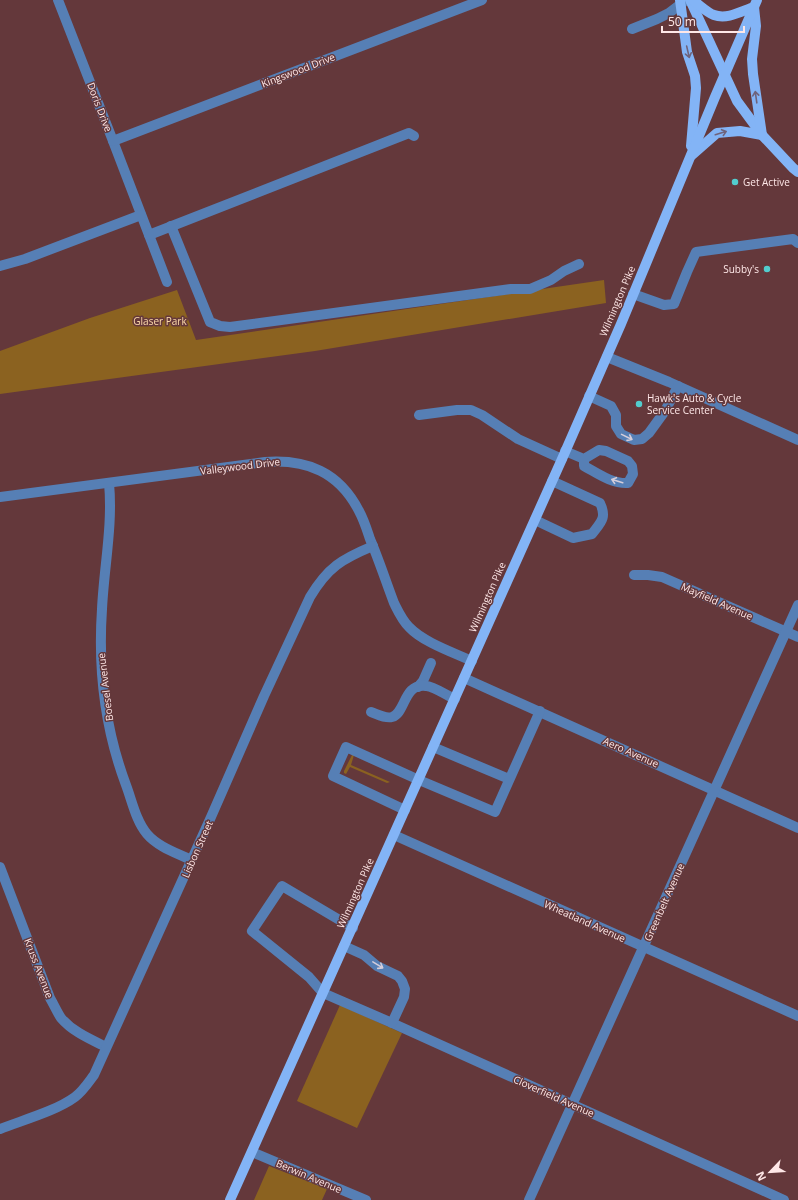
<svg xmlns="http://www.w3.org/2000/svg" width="798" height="1200" viewBox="0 0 798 1200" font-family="'Open Sans',sans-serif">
	<rect width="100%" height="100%" fill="#64383b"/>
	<!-- green -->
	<g fill="#8b6220">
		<path d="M 604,280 L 606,303 L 315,351 L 0,394 L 0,351 L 90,318 L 177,290 L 196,340 Z"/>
		<path d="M 352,755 L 354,755 L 351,765 L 390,782 L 387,783 L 350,767 L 346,774 L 344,773 L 344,771 Z"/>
		<path d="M 340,1005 L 402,1033 L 357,1128 L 297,1101 Z"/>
		<path d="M 269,1166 L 327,1189 L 322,1200 L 254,1200 Z"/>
	</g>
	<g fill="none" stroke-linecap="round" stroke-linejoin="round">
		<!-- minor -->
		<g stroke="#567fb5" stroke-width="10">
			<path d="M 58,0 L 113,141 L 167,282"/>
			<path d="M 632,29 L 657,19 L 669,13 L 686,0"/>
			<path d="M 113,141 L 482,0"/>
			<path d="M 171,226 L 210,322 L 220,326 L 230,327 L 511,289 L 530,289 L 551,280 L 564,271 L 579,264"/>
			<path d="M 149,235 L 409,133 L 414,136"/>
			<path d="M 0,266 L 25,259 L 141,215"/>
			<path d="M 633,294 L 664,305 L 674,304 L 687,272 L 696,252 L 793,239 L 798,243"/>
			<path d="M 607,357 L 669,382 L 798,440"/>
			<path d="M 589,396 L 611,406 L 616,415 L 616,426 L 621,434 L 634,440 L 642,439 L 649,433 L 665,411 L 678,386"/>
			<path d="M 419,415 L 457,410 L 471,410 L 482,415 L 518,439 L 562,459"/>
			<path d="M 565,451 L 584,459 L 599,450 L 606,451 L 628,461 L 632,466 L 633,474 L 628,483 C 612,484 597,473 584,466 L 584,459"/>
			<path d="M 109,483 C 113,525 104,567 102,609 C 98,668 105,729 126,785 C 132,801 136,821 147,834 C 158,847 177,853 191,860"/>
			<path d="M 0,497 L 265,462 C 307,459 339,472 359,511 C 364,520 367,530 370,539 C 379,560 386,582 394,603 C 398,611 402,620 409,627 C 423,642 452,652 472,661"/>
			<path d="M 535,520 L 573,538 L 592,534 C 601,522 607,518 600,503 L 552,481"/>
			<path d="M 634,575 L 648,575 L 662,577 L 798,637"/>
			<path d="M 464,678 L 798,828"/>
			<path d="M 418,687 L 423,681 L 431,663"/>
			<path d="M 371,712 C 377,714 385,719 392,717 C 406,713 403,683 426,686 C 433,686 448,696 455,699"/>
			<path d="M 433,747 L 509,779"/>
			<path d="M 405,810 L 333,776 L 346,747 L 419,780 L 495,812 L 540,711"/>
			<path d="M 394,835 L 798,1016"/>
			<path d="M 0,867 L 50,998 C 54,1005 57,1012 61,1018 C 73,1032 90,1039 106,1047"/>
			<path d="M 353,928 L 282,886 L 252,931 L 309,977 L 323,993 L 392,1023 L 784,1200"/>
			<path d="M 344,946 L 364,955 L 377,966 L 398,976 L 402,981 L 405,989 L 404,997 L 392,1023"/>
			<path d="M 0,1129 C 23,1120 56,1111 75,1097 C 83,1091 88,1083 94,1075 L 211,817 L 264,696 L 310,597 C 328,567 342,559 373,546"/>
			<path d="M 252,1152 L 366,1200"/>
			<path d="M 529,1200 L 798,605"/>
		</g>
		<!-- major -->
		<g stroke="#83b4f6" stroke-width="10">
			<path d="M 680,0 L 687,52 L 695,76 L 696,88 L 691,146"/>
			<path d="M 690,0 L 737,101 L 762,135 L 793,168 L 798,172"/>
			<path d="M 692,155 L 717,133 L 740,131 L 762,135 L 753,74 L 752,59 L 756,26 L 754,7 C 742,11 727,20 714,15 C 706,12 699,4 692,0"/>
			<path d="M 230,1200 L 562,459 L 621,324 L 715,97 L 757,0"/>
		</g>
	</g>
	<!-- one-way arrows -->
	<defs><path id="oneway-shaft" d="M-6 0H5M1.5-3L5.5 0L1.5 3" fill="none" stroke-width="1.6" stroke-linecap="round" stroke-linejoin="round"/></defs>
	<g stroke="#6f637c">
		<use href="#oneway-shaft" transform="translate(688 52) rotate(77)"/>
		<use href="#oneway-shaft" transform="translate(756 97) rotate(-98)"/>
		<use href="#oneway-shaft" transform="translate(721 133) rotate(-17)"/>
	</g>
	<g stroke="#d4cdda">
		<use href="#oneway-shaft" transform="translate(627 437) rotate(26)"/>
		<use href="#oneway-shaft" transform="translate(617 481) rotate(-163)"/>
		<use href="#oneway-shaft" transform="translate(378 965) rotate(31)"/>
	</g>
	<!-- markers -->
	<g fill="#52cdce" stroke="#64383b" stroke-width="1.5">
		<circle cx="735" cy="182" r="4"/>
		<circle cx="767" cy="269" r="4"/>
		<circle cx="639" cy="404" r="4"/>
	</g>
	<g text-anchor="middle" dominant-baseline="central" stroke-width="3" stroke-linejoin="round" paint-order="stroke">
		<!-- street labels -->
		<g font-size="10" fill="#fee7e7" stroke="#64383b">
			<text transform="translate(298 70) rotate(-21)">Kingswood Drive</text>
			<text transform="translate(100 107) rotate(69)">Doris Drive</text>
			<text transform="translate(617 301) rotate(-67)">Wilmington Pike</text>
			<text transform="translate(240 466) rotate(-7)">Valleywood Drive</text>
			<text transform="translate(487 597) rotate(-66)">Wilmington Pike</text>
			<text transform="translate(717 601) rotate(24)">Mayfield Avenue</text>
			<text transform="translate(105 687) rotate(-97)">Boesel Avenue</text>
			<text transform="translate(631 752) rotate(24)">Aero Avenue</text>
			<text transform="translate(197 849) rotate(-66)">Lisbon Street</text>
			<text transform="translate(355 893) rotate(-66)">Wilmington Pike</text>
			<text transform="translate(664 902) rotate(-66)">Greenbelt Avenue</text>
			<text transform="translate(585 921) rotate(24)">Wheatland Avenue</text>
			<text transform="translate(39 968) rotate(69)">Kruss Avenue</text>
			<text transform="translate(554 1096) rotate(24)">Cloverfield Avenue</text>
			<text transform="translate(309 1176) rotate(23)">Berwin Avenue</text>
		</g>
		<!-- poi labels -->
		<g font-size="10" fill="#fee7e7" stroke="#64383b" text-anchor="start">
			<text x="743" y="182">Get Active</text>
			<text x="759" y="269" text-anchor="end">Subby's</text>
			<text x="647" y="398">Hawk's Auto &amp; Cycle<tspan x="647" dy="12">Service Center</tspan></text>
		</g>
		<!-- park labels -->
		<g font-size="10" fill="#fedcab" stroke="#64383b">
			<text x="160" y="321">Glaser Park</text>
		</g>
	</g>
	<!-- north arrow -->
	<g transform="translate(770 1172) rotate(245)" stroke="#64383b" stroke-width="3" paint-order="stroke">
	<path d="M0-3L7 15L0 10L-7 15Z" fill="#fee7e7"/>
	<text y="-6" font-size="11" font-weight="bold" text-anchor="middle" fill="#fee7e7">N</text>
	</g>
	<!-- scale -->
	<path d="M662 26v6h82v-6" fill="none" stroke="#fee7e7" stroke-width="2"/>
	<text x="668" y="26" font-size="12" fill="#fee7e7" stroke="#64383b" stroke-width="3" paint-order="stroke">50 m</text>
</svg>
